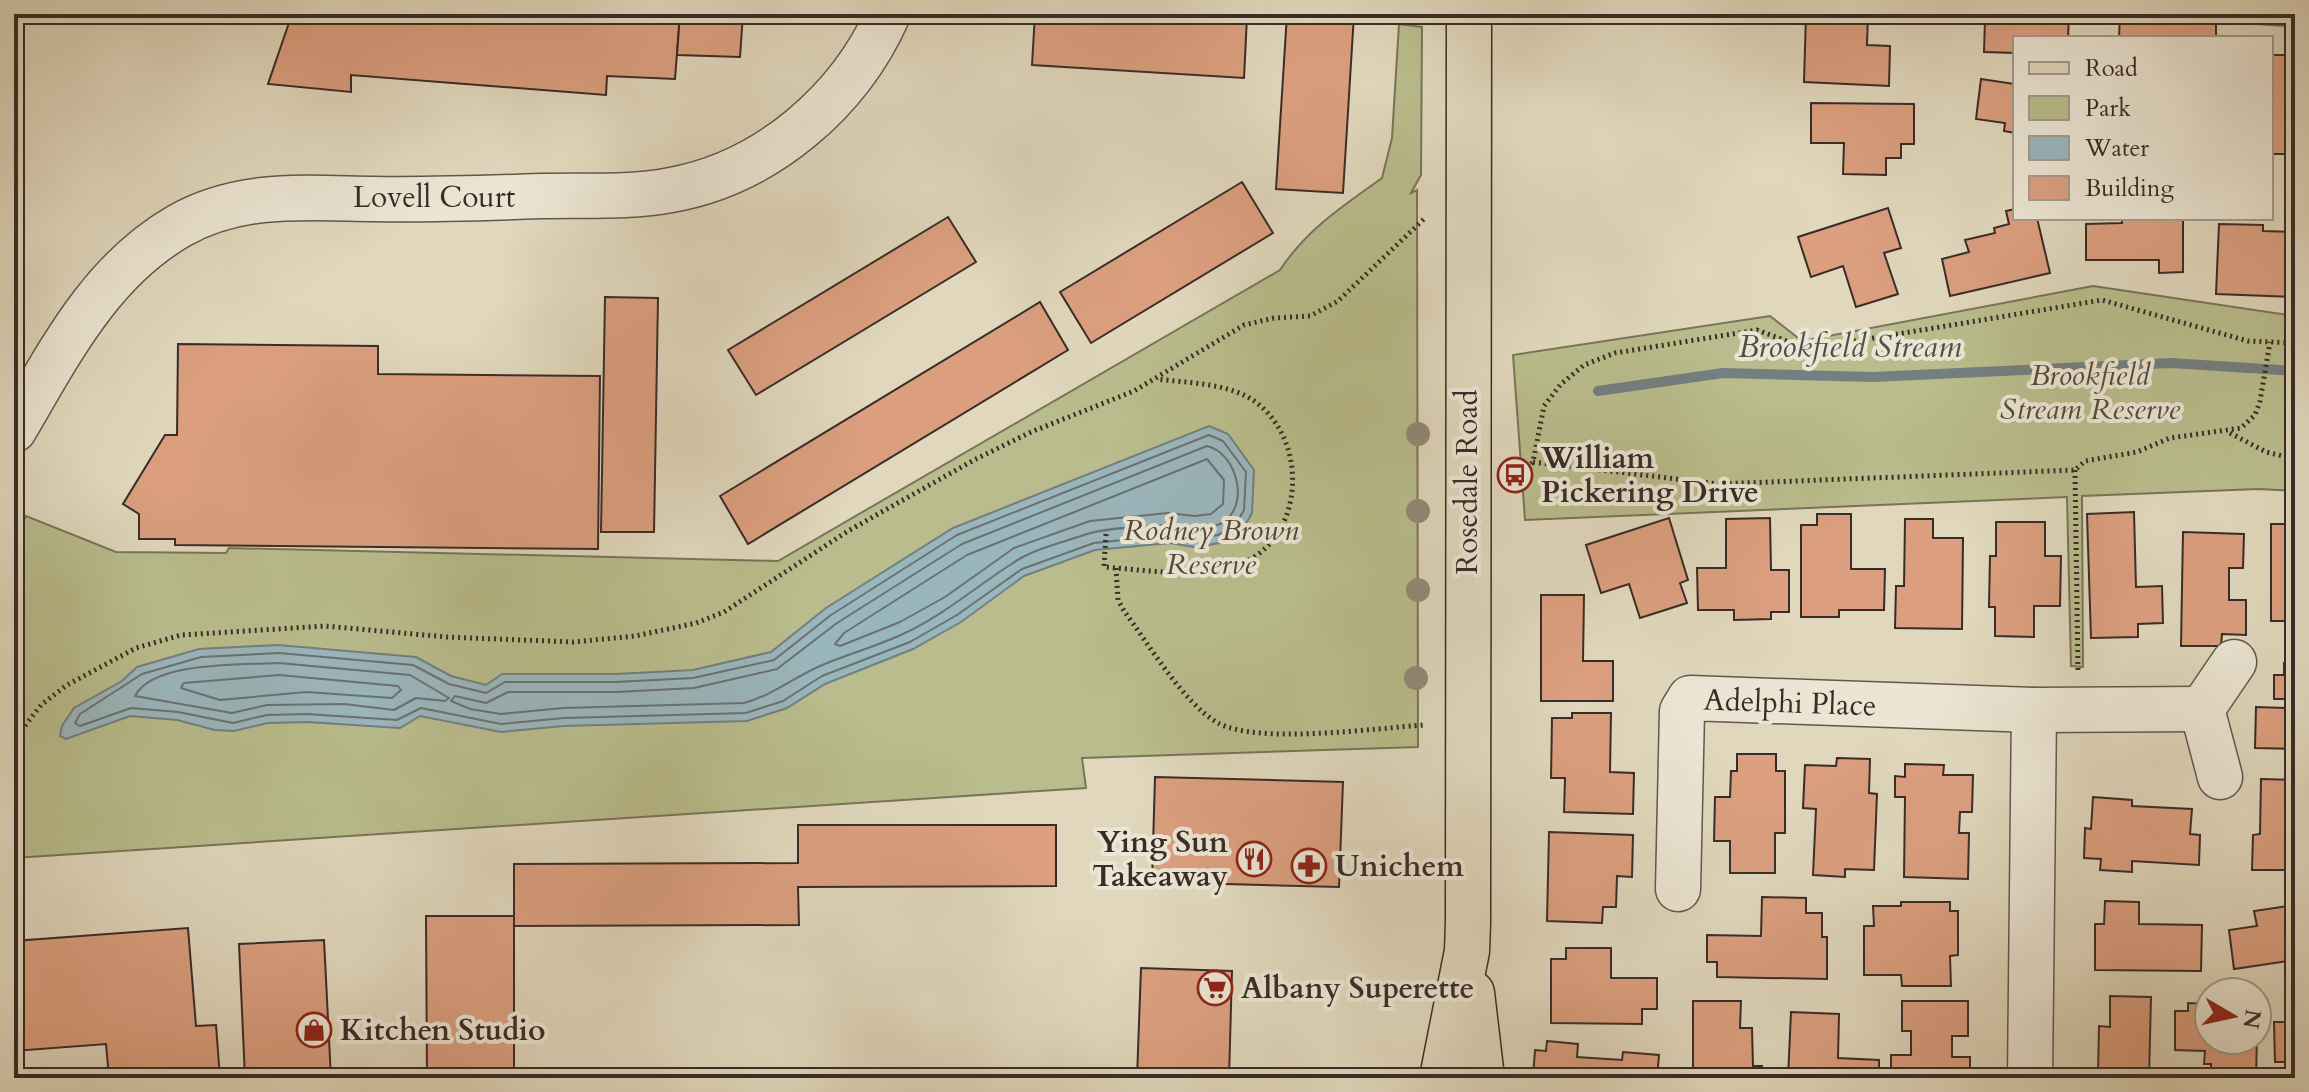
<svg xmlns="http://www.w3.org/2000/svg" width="2309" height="1092" viewBox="0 0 2309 1092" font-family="Cardo,serif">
	<rect width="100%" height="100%" fill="#e0d7bc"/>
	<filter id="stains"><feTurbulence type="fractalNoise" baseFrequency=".0025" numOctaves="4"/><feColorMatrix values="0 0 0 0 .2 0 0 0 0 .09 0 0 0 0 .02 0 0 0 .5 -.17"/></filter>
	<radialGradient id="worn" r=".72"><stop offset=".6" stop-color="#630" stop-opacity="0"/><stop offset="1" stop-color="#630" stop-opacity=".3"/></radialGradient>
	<!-- green -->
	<g fill="#b9bc8c" stroke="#79745a" stroke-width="2">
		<path d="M 2223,14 L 2295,14 L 2295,27 L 2223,21 Z"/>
		<path d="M 1399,24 L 1422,27 L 1421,175 L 1411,193 L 1417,190 L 1418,747 L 1082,758 L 1086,788 L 14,858 L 14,536 L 26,516 L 116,552 L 226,553 L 229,548 L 778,561 L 1280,270 C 1307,229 1343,206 1382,178 L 1392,138 Z"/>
		<path d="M 2093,286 L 2295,316 L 2295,491 L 2258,489 L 2082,496 L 2083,667 L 2071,666 L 2067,497 L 1525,520 L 1513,355 L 1770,316 L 1802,341 Z"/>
	</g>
	<!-- water -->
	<path fill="#9ab6bd" stroke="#737f81" stroke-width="2" d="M 1209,426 L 1228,434 L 1254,470 L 1252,513 L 1242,531 L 1220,543 L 1194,547 L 1170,543 L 1095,550 L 1024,576 L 961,622 L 913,649 L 825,684 L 787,708 L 747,721 L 564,726 L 501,732 L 420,716 L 400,728 L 307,722 L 268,723 L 234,731 L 215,730 L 177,720 L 130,716 L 66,739 L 60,736 L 62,726 L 74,708 L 122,681 L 137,667 L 199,649 L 278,645 L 416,657 L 451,676 L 486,685 L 502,674 L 616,674 L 693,670 L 771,652 L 826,608 L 953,528 Z"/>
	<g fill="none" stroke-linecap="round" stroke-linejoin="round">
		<!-- shore -->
		<g stroke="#6a7172" stroke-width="2">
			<path d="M 1209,435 L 1223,441 L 1246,472 L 1244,510 L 1235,526 L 1218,535 L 1194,539 L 1170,535 L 1094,543 L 1022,569 L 957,615 L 910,642 L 822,676 L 783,701 L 746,713 L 564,718 L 501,724 L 421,708 L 397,720 L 307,714 L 267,715 L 233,723 L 178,712 L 131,708 L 80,726 L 75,723 L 80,714 L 142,674 L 201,657 L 279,653 L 413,665 L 449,684 L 486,693 L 505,682 L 616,682 L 693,678 L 774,660 L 831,615 L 957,535 Z"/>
			<path d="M 1207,446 C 1233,452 1248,494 1230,516 C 1213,536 1186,524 1166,525 C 1141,527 1111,527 1087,534 C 1064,542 1033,549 1013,563 C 977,586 945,614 905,633 C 878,646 848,654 820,666 C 793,678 773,695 744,703 L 563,708 L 501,714 L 470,709 L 451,701 L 455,696 L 486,703 L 508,692 L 616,692 L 694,688 L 777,669 L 837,623 L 962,544 Z"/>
			<path d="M 1207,459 L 1224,480 L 1223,504 L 1211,514 L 1195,516 L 1168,513 L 1090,521 L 1014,548 L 945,597 L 900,622 L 840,646 L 835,644 L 844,633 L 967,555 Z"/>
			<path d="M 279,663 L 410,675 L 449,698 L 445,701 L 416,698 L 394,710 L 344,704 L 267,705 L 232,713 L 135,696 C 153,661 243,665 279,663 Z"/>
			<path d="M 279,675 L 398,686 L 401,690 L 392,698 L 306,692 L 220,700 L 181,688 L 184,683 Z"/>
		</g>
		<!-- stream -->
		<path stroke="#737f81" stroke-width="10" d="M 1598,391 L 1723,373 L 1873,377 L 2171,363 L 2295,371"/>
	</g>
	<!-- building -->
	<g fill="#db9f7f" stroke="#392c28" stroke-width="2">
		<path d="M 292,14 L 680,14 L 675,79 L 607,76 L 606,95 L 351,75 L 351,92 L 268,84 Z"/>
		<path d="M 680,14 L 743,14 L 740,57 L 677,55 Z"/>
		<path d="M 1035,14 L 1247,17 L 1244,78 L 1032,65 Z"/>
		<path d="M 1287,14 L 1354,14 L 1343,193 L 1276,189 Z"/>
		<path d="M 1806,14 L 1868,14 L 1867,45 L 1890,46 L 1889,86 L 1804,82 Z"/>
		<path d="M 2011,14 L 2069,14 L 2068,38 L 2015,38 L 2015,53 L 1984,52 L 1985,19 L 2011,21 Z"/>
		<path d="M 2120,14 L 2216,14 L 2216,38 L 2119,38 Z"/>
		<rect x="2271" y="55" width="24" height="99"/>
		<path d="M 1981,79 L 2015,84 L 2015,133 L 2004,131 L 2005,123 L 1976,119 Z"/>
		<path d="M 1811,103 L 1914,104 L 1914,144 L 1901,144 L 1901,158 L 1886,158 L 1886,175 L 1843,174 L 1844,143 L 1811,143 Z"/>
		<path d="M 1242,182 L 1273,233 L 1091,343 L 1060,292 Z"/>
		<path d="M 1888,208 L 1901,248 L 1884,253 L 1898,294 L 1856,307 L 1843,266 L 1811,277 L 1798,237 Z"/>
		<path d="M 2015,209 L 2015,218 L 2037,218 L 2050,273 L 1950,296 L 1942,259 L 1969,252 L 1965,240 L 1995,233 L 1994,228 L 2009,224 L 2006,211 Z"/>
		<path d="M 948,217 L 976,262 L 756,395 L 728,350 Z"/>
		<path d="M 2122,218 L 2183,218 L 2183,272 L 2159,273 L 2159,260 L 2086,260 L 2086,224 L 2122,223 Z"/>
		<path d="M 2219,224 L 2263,225 L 2263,231 L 2295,232 L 2295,297 L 2216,294 Z"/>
		<path d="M 605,297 L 658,298 L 654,532 L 601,532 Z"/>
		<path d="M 1040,302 L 1068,350 L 748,544 L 720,496 Z"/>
		<path d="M 178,344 L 378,346 L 378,374 L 600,376 L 598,549 L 175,545 L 175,539 L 139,539 L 139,514 L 123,504 L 165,435 L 177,435 Z"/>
		<path d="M 2134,512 L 2136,587 L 2162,586 L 2163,623 L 2138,624 L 2138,637 L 2091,638 L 2087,514 Z"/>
		<path d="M 1817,514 L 1851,514 L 1851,569 L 1885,569 L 1884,610 L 1839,610 L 1839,617 L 1801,617 L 1801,525 L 1817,525 Z"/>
		<path d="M 1669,518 L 1688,580 L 1680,583 L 1687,603 L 1640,618 L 1629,584 L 1601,593 L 1586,545 Z"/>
		<path d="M 1770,518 L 1771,570 L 1789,570 L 1789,612 L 1771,612 L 1771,619 L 1734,620 L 1734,610 L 1698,610 L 1697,568 L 1726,568 L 1726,519 Z"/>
		<path d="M 1905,519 L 1933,519 L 1933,538 L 1963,538 L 1962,629 L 1895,628 L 1896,586 L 1904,586 Z"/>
		<path d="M 1996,522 L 2045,522 L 2045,556 L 2061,556 L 2060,606 L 2034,606 L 2034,637 L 1995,636 L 1995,607 L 1989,607 L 1990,556 L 1996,556 Z"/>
		<rect x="2271" y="524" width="24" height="97"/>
		<path d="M 2183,532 L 2244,534 L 2243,568 L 2229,568 L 2229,600 L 2246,600 L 2246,635 L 2222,634 L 2221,646 L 2181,646 Z"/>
		<path d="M 1541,595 L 1584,595 L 1583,661 L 1613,661 L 1613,701 L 1541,701 Z"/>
		<path d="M 2284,663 L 2295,664 L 2295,749 L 2255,748 L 2256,707 L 2286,708 L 2286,699 L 2274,699 L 2274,675 L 2284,675 Z"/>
		<path d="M 1572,713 L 1611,713 L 1610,772 L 1634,773 L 1633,814 L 1564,812 L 1565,778 L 1551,778 L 1552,718 L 1572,718 Z"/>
		<path d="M 1737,754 L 1776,754 L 1776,771 L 1785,771 L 1785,833 L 1775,833 L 1775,873 L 1730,873 L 1730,841 L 1714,841 L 1715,797 L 1730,797 L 1731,771 L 1737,771 Z"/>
		<path d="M 1837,758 L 1870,759 L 1869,793 L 1877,794 L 1874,870 L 1845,869 L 1845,877 L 1813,875 L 1816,809 L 1803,808 L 1805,765 L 1836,766 Z"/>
		<path d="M 1905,764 L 1944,765 L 1943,775 L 1973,775 L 1972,812 L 1960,812 L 1959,833 L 1969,833 L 1968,879 L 1904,877 L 1905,797 L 1895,797 L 1895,776 L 1905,777 Z"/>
		<path d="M 1155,777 L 1343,782 L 1339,887 L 1152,882 Z"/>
		<path d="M 2261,779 L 2295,780 L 2295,870 L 2252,870 L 2253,835 L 2260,834 Z"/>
		<path d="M 2093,797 L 2132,800 L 2132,806 L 2192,809 L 2190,834 L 2200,835 L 2199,865 L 2132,861 L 2132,872 L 2100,870 L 2101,859 L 2084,858 L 2085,828 L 2091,829 Z"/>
		<path d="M 798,825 L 1056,825 L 1056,886 L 798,887 L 799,925 L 514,926 L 514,864 L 798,863 Z"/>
		<path d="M 1549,832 L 1633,835 L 1632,877 L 1617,876 L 1616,907 L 1603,907 L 1602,923 L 1547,921 Z"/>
		<path d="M 1762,897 L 1806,898 L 1806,913 L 1822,913 L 1822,937 L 1827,937 L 1827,979 L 1717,977 L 1717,962 L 1707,962 L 1707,935 L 1761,936 Z"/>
		<path d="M 2105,901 L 2139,902 L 2139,924 L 2202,925 L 2201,971 L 2095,970 L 2095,924 L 2104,924 Z"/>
		<path d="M 1901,902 L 1950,902 L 1950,911 L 1958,911 L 1958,955 L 1950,956 L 1951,986 L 1902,986 L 1901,975 L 1864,975 L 1864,926 L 1874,926 L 1873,906 L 1901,906 Z"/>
		<path d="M 2295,905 L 2295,960 L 2234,969 L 2229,930 L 2257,926 L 2254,911 Z"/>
		<path d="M 426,916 L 514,916 L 514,1078 L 427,1078 Z"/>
		<path d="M 188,928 L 196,1026 L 216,1025 L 220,1078 L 109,1078 L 106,1044 L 14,1051 L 14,941 Z"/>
		<path d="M 324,940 L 331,1078 L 245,1078 L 239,944 Z"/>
		<path d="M 1566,948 L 1611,948 L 1611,978 L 1657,978 L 1657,1009 L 1642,1009 L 1642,1024 L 1551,1023 L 1551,959 L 1566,959 Z"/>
		<path d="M 1141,968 L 1232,971 L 1229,1078 L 1137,1078 Z"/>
		<path d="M 2110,996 L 2151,997 L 2149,1078 L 2102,1078 L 2102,1073 L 2098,1073 L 2099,1026 L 2110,1027 Z"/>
		<path d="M 2258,996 L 2256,1078 L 2211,1078 L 2211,1064 L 2204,1064 L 2205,1051 L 2175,1050 L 2175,1011 L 2188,1011 L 2188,1003 L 2209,1004 L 2209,1040 L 2257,1040 Z"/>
		<path d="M 1693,1001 L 1741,1001 L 1740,1028 L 1752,1028 L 1753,1066 L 1762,1066 L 1762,1078 L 1693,1078 Z"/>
		<path d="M 1902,1001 L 1968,1001 L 1968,1036 L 1952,1036 L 1952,1057 L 1970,1057 L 1970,1078 L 1891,1078 L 1891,1055 L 1911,1055 L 1911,1031 L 1902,1031 Z"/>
		<path d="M 1791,1012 L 1839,1014 L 1838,1058 L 1879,1060 L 1879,1078 L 1788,1078 Z"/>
		<path d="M 2274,1022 L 2295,1022 L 2295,1062 L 2275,1062 Z"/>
		<path d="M 1547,1041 L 1578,1044 L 1577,1057 L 1622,1060 L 1623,1052 L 1659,1055 L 1657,1078 L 1533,1078 L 1535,1050 L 1546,1051 Z"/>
		<rect x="863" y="1068" width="104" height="10"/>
	</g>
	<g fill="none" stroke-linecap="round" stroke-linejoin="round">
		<!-- minor casing -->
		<g stroke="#63574d" stroke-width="47">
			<g id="minor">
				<path d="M 14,430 C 59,354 99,272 179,226 C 240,191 306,198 374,199 C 431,200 487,198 544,196 C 585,195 630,198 671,190 C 766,173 849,102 888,14"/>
				<path d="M 2220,777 L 2202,709 L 2234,662"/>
				<path d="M 1678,889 L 1682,711 L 1690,698 L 2034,710 L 2202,709"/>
				<path d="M 2030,1078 L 2034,710"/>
			</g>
		</g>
		<!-- major casing -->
		<g stroke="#392c28" stroke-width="47">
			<g id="major">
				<path d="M 1472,993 L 1482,1078"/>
				<path d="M 1442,1078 L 1467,951 L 1468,922 L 1469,14"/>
			</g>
		</g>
		<!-- path -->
		<g stroke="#392c28" stroke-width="5" stroke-dasharray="2 4" stroke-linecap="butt">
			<path d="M 2230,433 L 2266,452 L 2295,459"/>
			<path d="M 1533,462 L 1719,484 L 2075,470 L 2085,461 L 2137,452 L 2170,438 L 2241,428 L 2255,415 L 2260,401 L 2270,342"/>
			<path d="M 2075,470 L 2078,673"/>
			<path d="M 1512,475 L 1521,475 L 1533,462 L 1544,406 L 1561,384 L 1584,365 L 1615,353 L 1757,330 L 1808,349 L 2102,300 L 2248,341 L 2295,343"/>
			<path d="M 1106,534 L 1104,567 C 1146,570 1198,579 1238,565 C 1304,541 1310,444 1257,403 C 1231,383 1188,383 1157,379"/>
			<path d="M 1116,568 L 1118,600 L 1124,611 C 1148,643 1184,704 1218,723 C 1259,745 1376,728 1425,725"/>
			<path d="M 14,740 L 41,705 L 67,685 L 136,648 L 181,635 L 325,626 L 447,637 L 573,642 L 635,636 L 696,623 L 724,612 L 848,531 L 974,460 L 1031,432 L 1134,391 L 1244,325 L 1274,318 L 1310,316 L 1338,301 L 1424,219"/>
		</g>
		<!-- minor -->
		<use href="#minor" stroke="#ebe5d3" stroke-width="44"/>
		<!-- major -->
		<use href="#major" stroke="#e0d7bc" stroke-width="44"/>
	</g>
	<!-- trees -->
	<g fill="#928976">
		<circle cx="1418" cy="434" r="12"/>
		<circle cx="1418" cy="511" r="12"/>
		<circle cx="1418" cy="590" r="12"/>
		<circle cx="1416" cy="678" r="12"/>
	</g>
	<!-- icons -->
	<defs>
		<g id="bus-ring" transform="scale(1.8)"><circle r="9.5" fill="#ebe5d3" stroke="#8f2418" stroke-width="1.5"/><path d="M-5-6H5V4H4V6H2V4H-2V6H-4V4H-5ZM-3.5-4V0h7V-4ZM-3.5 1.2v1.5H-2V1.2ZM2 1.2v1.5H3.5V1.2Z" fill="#8f2418"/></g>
		<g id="restaurant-ring" transform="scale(1.8)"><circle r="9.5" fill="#ebe5d3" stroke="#8f2418" stroke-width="1.5"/><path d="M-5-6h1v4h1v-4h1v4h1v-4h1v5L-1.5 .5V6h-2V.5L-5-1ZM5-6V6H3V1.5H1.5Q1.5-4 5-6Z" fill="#8f2418"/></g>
		<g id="pharmacy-ring" transform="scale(1.8)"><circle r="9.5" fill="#ebe5d3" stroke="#8f2418" stroke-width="1.5"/><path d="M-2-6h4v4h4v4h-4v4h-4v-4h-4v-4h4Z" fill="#8f2418"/></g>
		<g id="supermarket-ring" transform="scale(1.8)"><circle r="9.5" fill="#ebe5d3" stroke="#8f2418" stroke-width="1.5"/><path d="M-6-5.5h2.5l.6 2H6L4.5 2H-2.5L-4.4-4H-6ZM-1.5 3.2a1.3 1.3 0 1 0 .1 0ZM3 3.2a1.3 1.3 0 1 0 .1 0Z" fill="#8f2418"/></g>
		<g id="shop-ring" transform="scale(1.8)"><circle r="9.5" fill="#ebe5d3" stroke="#8f2418" stroke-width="1.5"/><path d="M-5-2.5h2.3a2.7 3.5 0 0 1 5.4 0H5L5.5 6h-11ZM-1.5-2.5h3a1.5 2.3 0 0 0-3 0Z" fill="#8f2418"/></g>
	</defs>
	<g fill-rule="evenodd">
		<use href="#bus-ring" x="1515" y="475"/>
		<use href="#restaurant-ring" x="1254" y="859"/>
		<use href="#pharmacy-ring" x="1309" y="866"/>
		<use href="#supermarket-ring" x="1215" y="988"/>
		<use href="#shop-ring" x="314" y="1030"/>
	</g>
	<g text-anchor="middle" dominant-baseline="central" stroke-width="8" stroke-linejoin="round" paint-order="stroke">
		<!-- street labels -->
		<g font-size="30" fill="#392c28" stroke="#ebe5d3">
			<text x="434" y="197">Lovell Court</text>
			<text transform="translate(1467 482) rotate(-90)">Rosedale Road</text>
			<text transform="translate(1790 703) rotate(2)">Adelphi Place</text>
		</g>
		<!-- park labels -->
		<g font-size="30" font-style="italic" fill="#53493c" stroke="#ebe5d3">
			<text x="2090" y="375">Brookfield<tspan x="2090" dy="34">Stream Reserve</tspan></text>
			<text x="1211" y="530">Rodney Brown<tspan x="1211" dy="34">Reserve</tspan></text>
		</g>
		<!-- poi labels -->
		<g font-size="30" font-weight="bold" fill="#392c28" stroke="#ebe5d3" text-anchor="start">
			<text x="1541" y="458">William<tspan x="1541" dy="34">Pickering Drive</tspan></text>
			<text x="1228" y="842" text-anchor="end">Ying Sun<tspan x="1228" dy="34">Takeaway</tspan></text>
			<text x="1335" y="866">Unichem</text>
			<text x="1241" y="988">Albany Superette</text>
			<text x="340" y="1030">Kitchen Studio</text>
		</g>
		<!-- water labels -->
		<g font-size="32" font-style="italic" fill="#514e4d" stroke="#ebe5d3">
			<text x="1850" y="347">Brookfield Stream</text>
		</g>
	</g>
	<!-- margin -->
	<rect width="2309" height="1092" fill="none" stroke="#e0d7bc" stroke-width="48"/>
	<rect x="16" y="16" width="2277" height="1060" fill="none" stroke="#392c28" stroke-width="4"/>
	<rect x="24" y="24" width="2261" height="1044" fill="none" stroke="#392c28" stroke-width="2"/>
	<!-- legend -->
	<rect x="2013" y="36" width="260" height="184" fill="#ebe5d3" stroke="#a49b8f" stroke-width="2"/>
	<rect x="2029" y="62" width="40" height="12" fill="#e0d7bc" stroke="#a49b8f" stroke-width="2"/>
	<text x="2085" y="76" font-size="24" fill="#392c28">Road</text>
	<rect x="2029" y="96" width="40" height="24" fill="#b9bc8c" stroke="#a49b8f" stroke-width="2"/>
	<text x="2085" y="116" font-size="24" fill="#392c28">Park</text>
	<rect x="2029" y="136" width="40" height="24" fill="#9ab6bd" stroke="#a49b8f" stroke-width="2"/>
	<text x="2085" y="156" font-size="24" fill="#392c28">Water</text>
	<rect x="2029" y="176" width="40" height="24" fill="#db9f7f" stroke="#a49b8f" stroke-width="2"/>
	<text x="2085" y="196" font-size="24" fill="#392c28">Building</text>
	<!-- north arrow -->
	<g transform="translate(2233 1016) rotate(99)"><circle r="38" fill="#ebe5d3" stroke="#a49b8f" stroke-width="2"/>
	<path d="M0-6L14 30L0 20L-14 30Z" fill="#8f2418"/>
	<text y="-12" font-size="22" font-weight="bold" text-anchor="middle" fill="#392c28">N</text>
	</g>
	<rect width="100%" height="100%" filter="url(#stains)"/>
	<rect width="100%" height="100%" fill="url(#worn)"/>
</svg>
